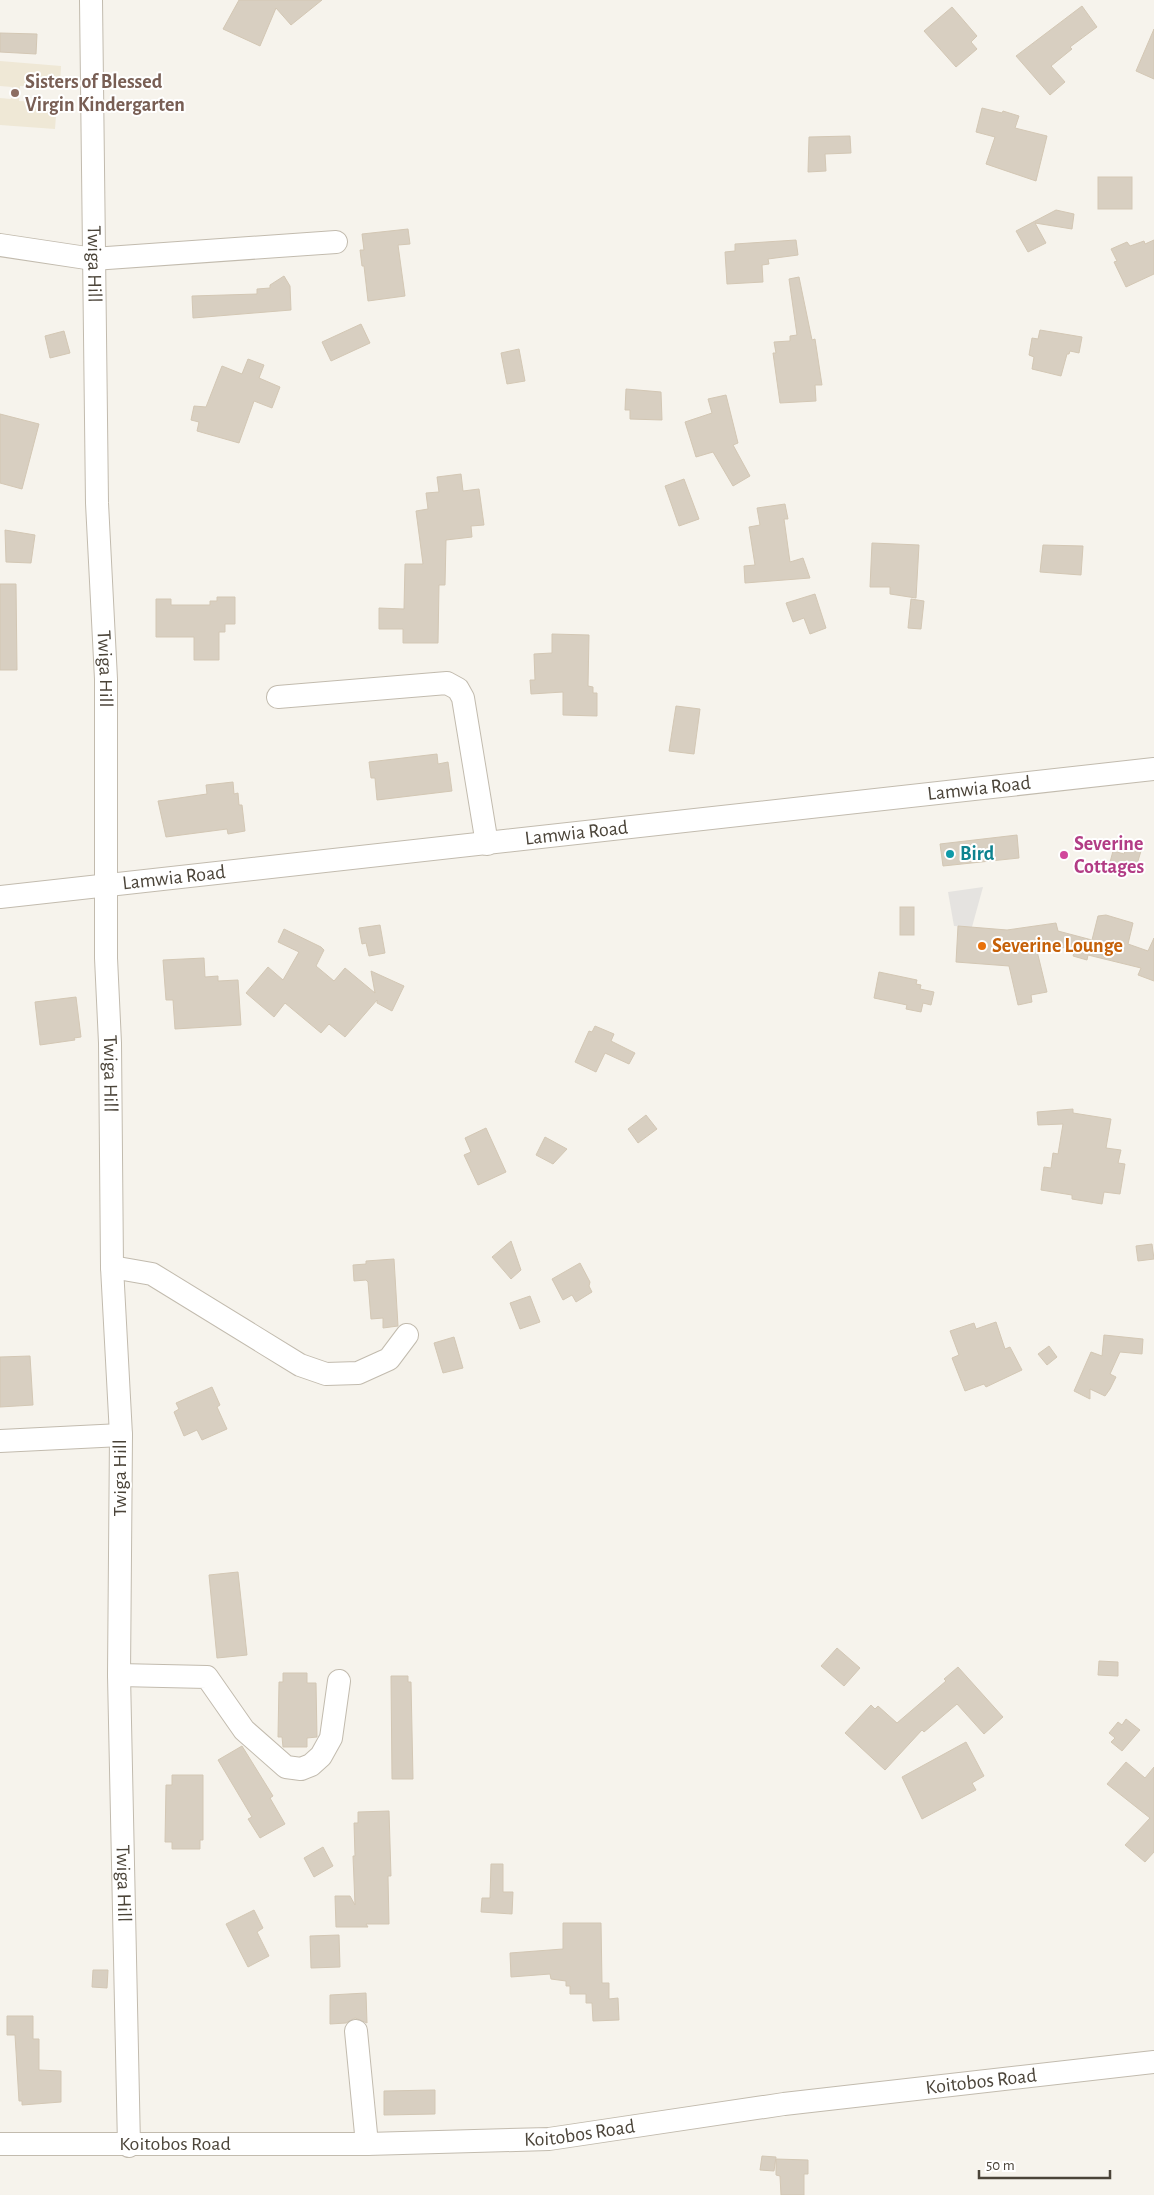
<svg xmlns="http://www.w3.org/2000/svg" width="1154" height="2195" viewBox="0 0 1154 2195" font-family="'Alegreya Sans',sans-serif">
	<rect width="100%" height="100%" fill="#f6f3ec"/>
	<!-- education -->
	<path fill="#efe8d6" d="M 0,61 L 61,66 L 60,88 L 20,86 L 19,101 L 57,103 L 55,129 L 0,125 L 0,98 L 11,99 L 12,87 L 0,86 Z"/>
	<!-- parking -->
	<path fill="#e5e3e0" d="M 983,887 L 972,927 L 954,926 L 948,892 Z"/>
	<!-- building -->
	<g fill="#d8cfc1" stroke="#d3c7b4">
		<path d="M 239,0 L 322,0 L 291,25 L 276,8 L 260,46 L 223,29 Z"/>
		<path d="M 1082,6 L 1097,27 L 1070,47 L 1072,49 L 1051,66 L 1065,82 L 1050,95 L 1016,56 Z"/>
		<path d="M 952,7 L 977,36 L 971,42 L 977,49 L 956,67 L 924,31 Z"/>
		<path d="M 1154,29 L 1154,79 L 1136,71 Z"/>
		<path d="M 0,33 L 37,34 L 36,54 L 0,52 Z"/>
		<path d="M 982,108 L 1002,113 L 1003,111 L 1019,116 L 1015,128 L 1047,136 L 1036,181 L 986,164 L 995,137 L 976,132 Z"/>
		<path d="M 850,136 L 851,153 L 825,154 L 826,171 L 808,172 L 809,137 Z"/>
		<rect x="1098" y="177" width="34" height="32"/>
		<path d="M 1056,210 L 1074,214 L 1072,229 L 1035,223 L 1046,243 L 1028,252 L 1016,231 Z"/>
		<path d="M 408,229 L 410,244 L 398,245 L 405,296 L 368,301 L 364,266 L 362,266 L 360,250 L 364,250 L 362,234 Z"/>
		<path d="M 796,240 L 798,255 L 768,259 L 769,264 L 762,265 L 763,282 L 727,284 L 725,252 L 735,251 L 735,244 Z"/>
		<path d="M 1154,240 L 1154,274 L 1126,287 L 1114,262 L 1117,261 L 1111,249 L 1127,242 L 1130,246 L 1144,241 L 1145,244 Z"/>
		<path d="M 284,276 L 290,286 L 291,310 L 193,318 L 192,296 L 257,294 L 257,289 L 270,288 L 270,285 Z"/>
		<path d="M 799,277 L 812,340 L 815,339 L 822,385 L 815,385 L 816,401 L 780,403 L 773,353 L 776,353 L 774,342 L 790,341 L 790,336 L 797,335 L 789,279 Z"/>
		<path d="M 361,324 L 370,343 L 331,361 L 322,342 Z"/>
		<path d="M 1040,330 L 1082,337 L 1079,353 L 1070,351 L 1069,354 L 1067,354 L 1061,376 L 1032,369 L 1034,357 L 1029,355 L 1032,338 L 1038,339 Z"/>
		<path d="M 64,331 L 70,353 L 50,358 L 45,336 Z"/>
		<path d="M 519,349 L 525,381 L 507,384 L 501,353 Z"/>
		<path d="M 248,359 L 264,365 L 259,378 L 280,387 L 272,408 L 254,401 L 239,443 L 197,431 L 199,422 L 191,420 L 194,406 L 206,407 L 222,366 L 242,374 Z"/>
		<path d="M 626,389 L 661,392 L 662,420 L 630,419 L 630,410 L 625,410 Z"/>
		<path d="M 726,395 L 738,443 L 733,445 L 750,476 L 733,486 L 713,452 L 696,457 L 685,422 L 712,413 L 708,399 Z"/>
		<path d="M 0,414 L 39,424 L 22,489 L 0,483 Z"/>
		<path d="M 461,474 L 463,491 L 479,489 L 484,525 L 471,526 L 472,537 L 446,540 L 445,585 L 439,585 L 438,643 L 403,643 L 403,629 L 379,629 L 379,608 L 404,609 L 405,564 L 423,564 L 416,511 L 428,509 L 426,493 L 439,492 L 437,477 Z"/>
		<path d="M 684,479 L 699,519 L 679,526 L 665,486 Z"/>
		<path d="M 785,504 L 788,519 L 784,519 L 790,562 L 803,558 L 810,578 L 745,583 L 744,566 L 755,565 L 749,527 L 760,525 L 757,508 Z"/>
		<path d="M 5,530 L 35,535 L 31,563 L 6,562 Z"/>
		<path d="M 872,543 L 919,545 L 916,598 L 890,594 L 890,587 L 870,587 Z"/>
		<path d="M 1043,545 L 1083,546 L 1081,575 L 1040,572 Z"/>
		<path d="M 0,584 L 16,584 L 17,670 L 0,670 Z"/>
		<path d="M 815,594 L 826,628 L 810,634 L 804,618 L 793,622 L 786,603 Z"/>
		<path d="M 217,597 L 235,597 L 235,624 L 225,624 L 225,632 L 219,632 L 219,660 L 194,660 L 194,637 L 156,637 L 156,599 L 171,599 L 171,605 L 210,605 L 210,601 L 217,601 Z"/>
		<path d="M 911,599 L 924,601 L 921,629 L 908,628 Z"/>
		<path d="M 552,634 L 589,635 L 588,686 L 593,687 L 593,693 L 597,693 L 597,716 L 563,715 L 563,692 L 531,694 L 530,680 L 535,680 L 534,654 L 552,653 Z"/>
		<path d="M 676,706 L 700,709 L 694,754 L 669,751 Z"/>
		<path d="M 437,754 L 438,764 L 448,762 L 452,791 L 377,800 L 375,778 L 371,778 L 369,762 Z"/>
		<path d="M 233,782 L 234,794 L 238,793 L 239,805 L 242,805 L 245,831 L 228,834 L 227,829 L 166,837 L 158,801 L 207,794 L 206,785 Z"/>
		<path d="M 1017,835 L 1019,858 L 943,866 L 940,844 Z"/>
		<path d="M 1127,846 L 1141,851 L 1134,874 L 1109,866 L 1113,851 L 1124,854 Z"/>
		<rect x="900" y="907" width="14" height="28"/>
		<path d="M 1106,915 L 1133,923 L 1128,944 L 1148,951 L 1154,938 L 1154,981 L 1138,975 L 1141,968 L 1088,955 L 1087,960 L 1073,956 L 1076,946 L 1037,951 L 1047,992 L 1031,995 L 1032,1002 L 1018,1005 L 1009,966 L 956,962 L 958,926 L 1007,930 L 1056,923 L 1058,931 L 1092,940 L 1098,916 Z"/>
		<path d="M 380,925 L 385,953 L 369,956 L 366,943 L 362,944 L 359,928 Z"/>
		<path d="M 284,929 L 321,947 L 324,950 L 316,966 L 334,981 L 345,968 L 375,993 L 371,971 L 404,986 L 392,1011 L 377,1003 L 377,1000 L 345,1037 L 329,1024 L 321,1033 L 285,1003 L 274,1017 L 246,993 L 268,967 L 283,980 L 299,952 L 278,942 Z"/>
		<path d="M 204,958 L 205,977 L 218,976 L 218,981 L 238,980 L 241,1025 L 175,1029 L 173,1000 L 166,1000 L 163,960 Z"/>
		<path d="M 879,972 L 917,980 L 916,984 L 921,985 L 920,989 L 934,992 L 931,1005 L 923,1003 L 921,1012 L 906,1009 L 907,1005 L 874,998 Z"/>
		<path d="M 76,997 L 81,1037 L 74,1038 L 75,1040 L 40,1045 L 35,1002 Z"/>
		<path d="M 595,1026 L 614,1034 L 611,1041 L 635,1053 L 629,1064 L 605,1053 L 596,1072 L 575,1062 L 589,1031 L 592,1032 Z"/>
		<path d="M 1073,1109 L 1073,1113 L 1111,1119 L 1106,1148 L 1121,1150 L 1118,1163 L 1125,1164 L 1120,1194 L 1104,1192 L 1102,1204 L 1072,1199 L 1072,1195 L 1041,1190 L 1044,1167 L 1051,1168 L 1053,1153 L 1058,1154 L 1063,1124 L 1038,1125 L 1037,1112 Z"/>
		<path d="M 646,1115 L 657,1129 L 638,1143 L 628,1129 Z"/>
		<path d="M 486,1128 L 506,1172 L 478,1185 L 464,1155 L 471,1152 L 465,1138 Z"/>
		<path d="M 545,1137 L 567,1149 L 553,1164 L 536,1155 Z"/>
		<path d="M 511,1241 L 521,1270 L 511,1279 L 492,1257 Z"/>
		<path d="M 1152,1244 L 1154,1259 L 1138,1261 L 1136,1246 Z"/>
		<path d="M 394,1259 L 398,1326 L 383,1328 L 383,1318 L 371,1319 L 368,1282 L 366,1280 L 354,1281 L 353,1265 L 366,1264 L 366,1261 Z"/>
		<path d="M 580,1263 L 590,1282 L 589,1286 L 592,1292 L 576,1302 L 572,1295 L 563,1300 L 552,1279 Z"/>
		<path d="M 530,1296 L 540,1322 L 520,1329 L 510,1303 Z"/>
		<path d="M 996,1322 L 1005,1349 L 1010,1347 L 1022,1370 L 986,1387 L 984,1384 L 965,1391 L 952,1358 L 959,1355 L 950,1331 L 974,1323 L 976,1329 Z"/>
		<path d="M 1104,1335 L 1143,1339 L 1142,1354 L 1120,1352 L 1110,1374 L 1116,1377 L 1110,1389 L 1105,1396 L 1090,1389 L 1090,1399 L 1074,1391 L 1091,1352 L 1102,1356 Z"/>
		<path d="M 454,1337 L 463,1368 L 443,1373 L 434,1343 Z"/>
		<path d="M 1049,1346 L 1057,1357 L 1047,1365 L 1038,1354 Z"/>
		<path d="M 30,1356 L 33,1405 L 0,1407 L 0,1357 Z"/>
		<path d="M 212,1387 L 220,1405 L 217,1407 L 227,1429 L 202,1440 L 197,1430 L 184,1436 L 174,1412 L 179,1409 L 176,1403 Z"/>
		<path d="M 238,1572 L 247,1655 L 217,1658 L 209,1575 Z"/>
		<path d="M 837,1648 L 860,1668 L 844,1686 L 821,1666 Z"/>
		<path d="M 1099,1661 L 1118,1662 L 1118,1676 L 1098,1675 Z"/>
		<path d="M 958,1667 L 1003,1717 L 984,1734 L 957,1704 L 924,1732 L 922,1730 L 885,1770 L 845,1733 L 871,1705 L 875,1709 L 878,1706 L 897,1723 L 946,1681 L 944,1679 Z"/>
		<path d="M 283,1673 L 307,1673 L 307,1683 L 316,1683 L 317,1737 L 307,1738 L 307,1747 L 283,1747 L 282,1737 L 278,1737 L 279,1682 L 283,1682 Z"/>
		<path d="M 391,1676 L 408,1676 L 408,1682 L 411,1682 L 413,1779 L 392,1779 Z"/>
		<path d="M 1126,1719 L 1140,1730 L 1122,1751 L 1111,1742 L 1115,1738 L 1109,1733 L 1118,1722 L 1122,1725 Z"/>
		<path d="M 966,1742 L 984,1776 L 972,1783 L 976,1790 L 922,1819 L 902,1777 Z"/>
		<path d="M 242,1746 L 273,1796 L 270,1798 L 285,1824 L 260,1838 L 248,1819 L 252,1817 L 218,1760 Z"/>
		<path d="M 1126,1762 L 1145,1778 L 1154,1767 L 1154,1852 L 1145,1862 L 1125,1845 L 1150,1818 L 1107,1784 Z"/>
		<path d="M 172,1775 L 203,1775 L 203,1840 L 200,1840 L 200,1849 L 172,1849 L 172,1842 L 165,1842 L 166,1785 L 172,1785 Z"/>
		<path d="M 389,1811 L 391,1876 L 388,1876 L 389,1924 L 366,1924 L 368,1927 L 336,1927 L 335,1896 L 350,1896 L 355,1905 L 353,1856 L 355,1856 L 354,1823 L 358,1823 L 358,1812 Z"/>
		<path d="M 323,1847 L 333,1866 L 314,1877 L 304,1858 Z"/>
		<path d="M 491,1864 L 503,1864 L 503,1892 L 513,1892 L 512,1914 L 481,1912 L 482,1898 L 490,1898 Z"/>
		<path d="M 254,1910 L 263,1928 L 257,1932 L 269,1956 L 248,1967 L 226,1924 Z"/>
		<path d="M 563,1923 L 601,1923 L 602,1983 L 609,1983 L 609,1999 L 618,1998 L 619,2020 L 593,2021 L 592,2003 L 586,2003 L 586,1994 L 570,1994 L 570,1986 L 566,1986 L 566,1981 L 551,1979 L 550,1974 L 511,1977 L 510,1953 L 563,1949 Z"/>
		<path d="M 339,1935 L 340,1967 L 311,1968 L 310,1936 Z"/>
		<path d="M 93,1970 L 108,1970 L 107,1988 L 92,1987 Z"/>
		<path d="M 366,1993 L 367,2023 L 355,2018 L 346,2023 L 330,2024 L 330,1995 Z"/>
		<path d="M 7,2016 L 33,2016 L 33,2039 L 39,2039 L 39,2070 L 61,2071 L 61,2102 L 22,2105 L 22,2101 L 19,2101 L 15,2035 L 7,2035 Z"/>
		<path d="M 435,2090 L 435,2114 L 384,2115 L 384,2091 Z"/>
		<path d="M 762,2156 L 776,2157 L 774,2171 L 760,2170 Z"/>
		<path d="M 776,2159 L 808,2160 L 808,2174 L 804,2174 L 804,2195 L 781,2195 L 780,2176 L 776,2175 Z"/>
	</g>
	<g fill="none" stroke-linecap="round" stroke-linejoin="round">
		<!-- minor casing -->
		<g stroke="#c2bbae" stroke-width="24">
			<g id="minor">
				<path id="s1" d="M 91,0 L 97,503 L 106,679 L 106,958 L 110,1043 L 112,1267 L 121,1435 L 119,1675 L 129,2146"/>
				<path d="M 0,245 L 93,259 L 336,242"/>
				<path d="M 278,697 L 447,683 L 458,689 L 463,698 L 487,844"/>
				<path id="s2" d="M 0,897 L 1154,769"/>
				<path d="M 112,1267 L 152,1274 L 300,1365 L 326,1374 L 358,1373 L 389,1359 L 407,1335"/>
				<path d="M 0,1441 L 121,1435"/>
				<path d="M 119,1675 L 207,1677 L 244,1730 L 286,1767 L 301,1769 L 311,1765 L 321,1756 L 331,1738 L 339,1681"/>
				<path d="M 356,2031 L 367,2144"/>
				<path id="s3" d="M 0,2144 L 367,2144 L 549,2139 L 784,2104 L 1154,2062"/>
			</g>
		</g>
		<!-- minor -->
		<use href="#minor" stroke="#fff" stroke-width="22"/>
	</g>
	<!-- markers -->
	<circle fill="#8d6e63" stroke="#fff" stroke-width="2" cx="15" cy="93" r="5"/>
	<circle fill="#0f9aa8" stroke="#fff" stroke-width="2" cx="950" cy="854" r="5"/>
	<circle fill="#d1479c" stroke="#fff" stroke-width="2" cx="1064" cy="855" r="5"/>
	<circle fill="#e8710a" stroke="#fff" stroke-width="2" cx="982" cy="946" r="5"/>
	<g text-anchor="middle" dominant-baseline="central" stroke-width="4" stroke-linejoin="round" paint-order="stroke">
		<!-- education labels -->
		<g font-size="20" font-weight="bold" fill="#785e54" stroke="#fff" text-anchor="start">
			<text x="25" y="82">Sisters of Blessed<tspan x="25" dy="23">Virgin Kindergarten</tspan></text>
		</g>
		<!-- street labels -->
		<g font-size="20" fill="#4b4439" stroke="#fff">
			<text stroke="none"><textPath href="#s1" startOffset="264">Twiga Hill</textPath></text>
			<text stroke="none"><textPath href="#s1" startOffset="669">Twiga Hill</textPath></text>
			<text stroke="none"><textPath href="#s2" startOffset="985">Lamwia Road</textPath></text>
			<text stroke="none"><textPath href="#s2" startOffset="580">Lamwia Road</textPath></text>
			<text stroke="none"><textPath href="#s2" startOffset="175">Lamwia Road</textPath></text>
			<text stroke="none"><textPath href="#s1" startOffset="1074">Twiga Hill</textPath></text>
			<text transform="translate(120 1478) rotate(-90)">Twiga Hill</text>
			<text stroke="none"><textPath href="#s1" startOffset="1884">Twiga Hill</textPath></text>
			<text stroke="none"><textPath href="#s3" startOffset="985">Koitobos Road</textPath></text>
			<text stroke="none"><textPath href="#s3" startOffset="580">Koitobos Road</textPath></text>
			<text stroke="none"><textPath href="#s3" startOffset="175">Koitobos Road</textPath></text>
		</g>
		<!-- hotel labels -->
		<g font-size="20" font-weight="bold" fill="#b23c85" stroke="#fff" text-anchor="start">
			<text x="1074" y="844">Severine<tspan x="1074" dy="23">Cottages</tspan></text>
		</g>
		<!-- culture labels -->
		<g font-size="20" font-weight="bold" fill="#0d838f" stroke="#fff" text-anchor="start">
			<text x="960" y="854">Bird</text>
		</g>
		<!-- food labels -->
		<g font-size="20" font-weight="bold" fill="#c56008" stroke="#fff" text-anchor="start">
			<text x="992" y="946">Severine Lounge</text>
		</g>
	</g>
	<!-- scale -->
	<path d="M979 2170v8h131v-8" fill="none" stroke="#4b4439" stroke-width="2.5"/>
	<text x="986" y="2170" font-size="15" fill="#4b4439" stroke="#ffffff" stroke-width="4" paint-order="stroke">50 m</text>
</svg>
